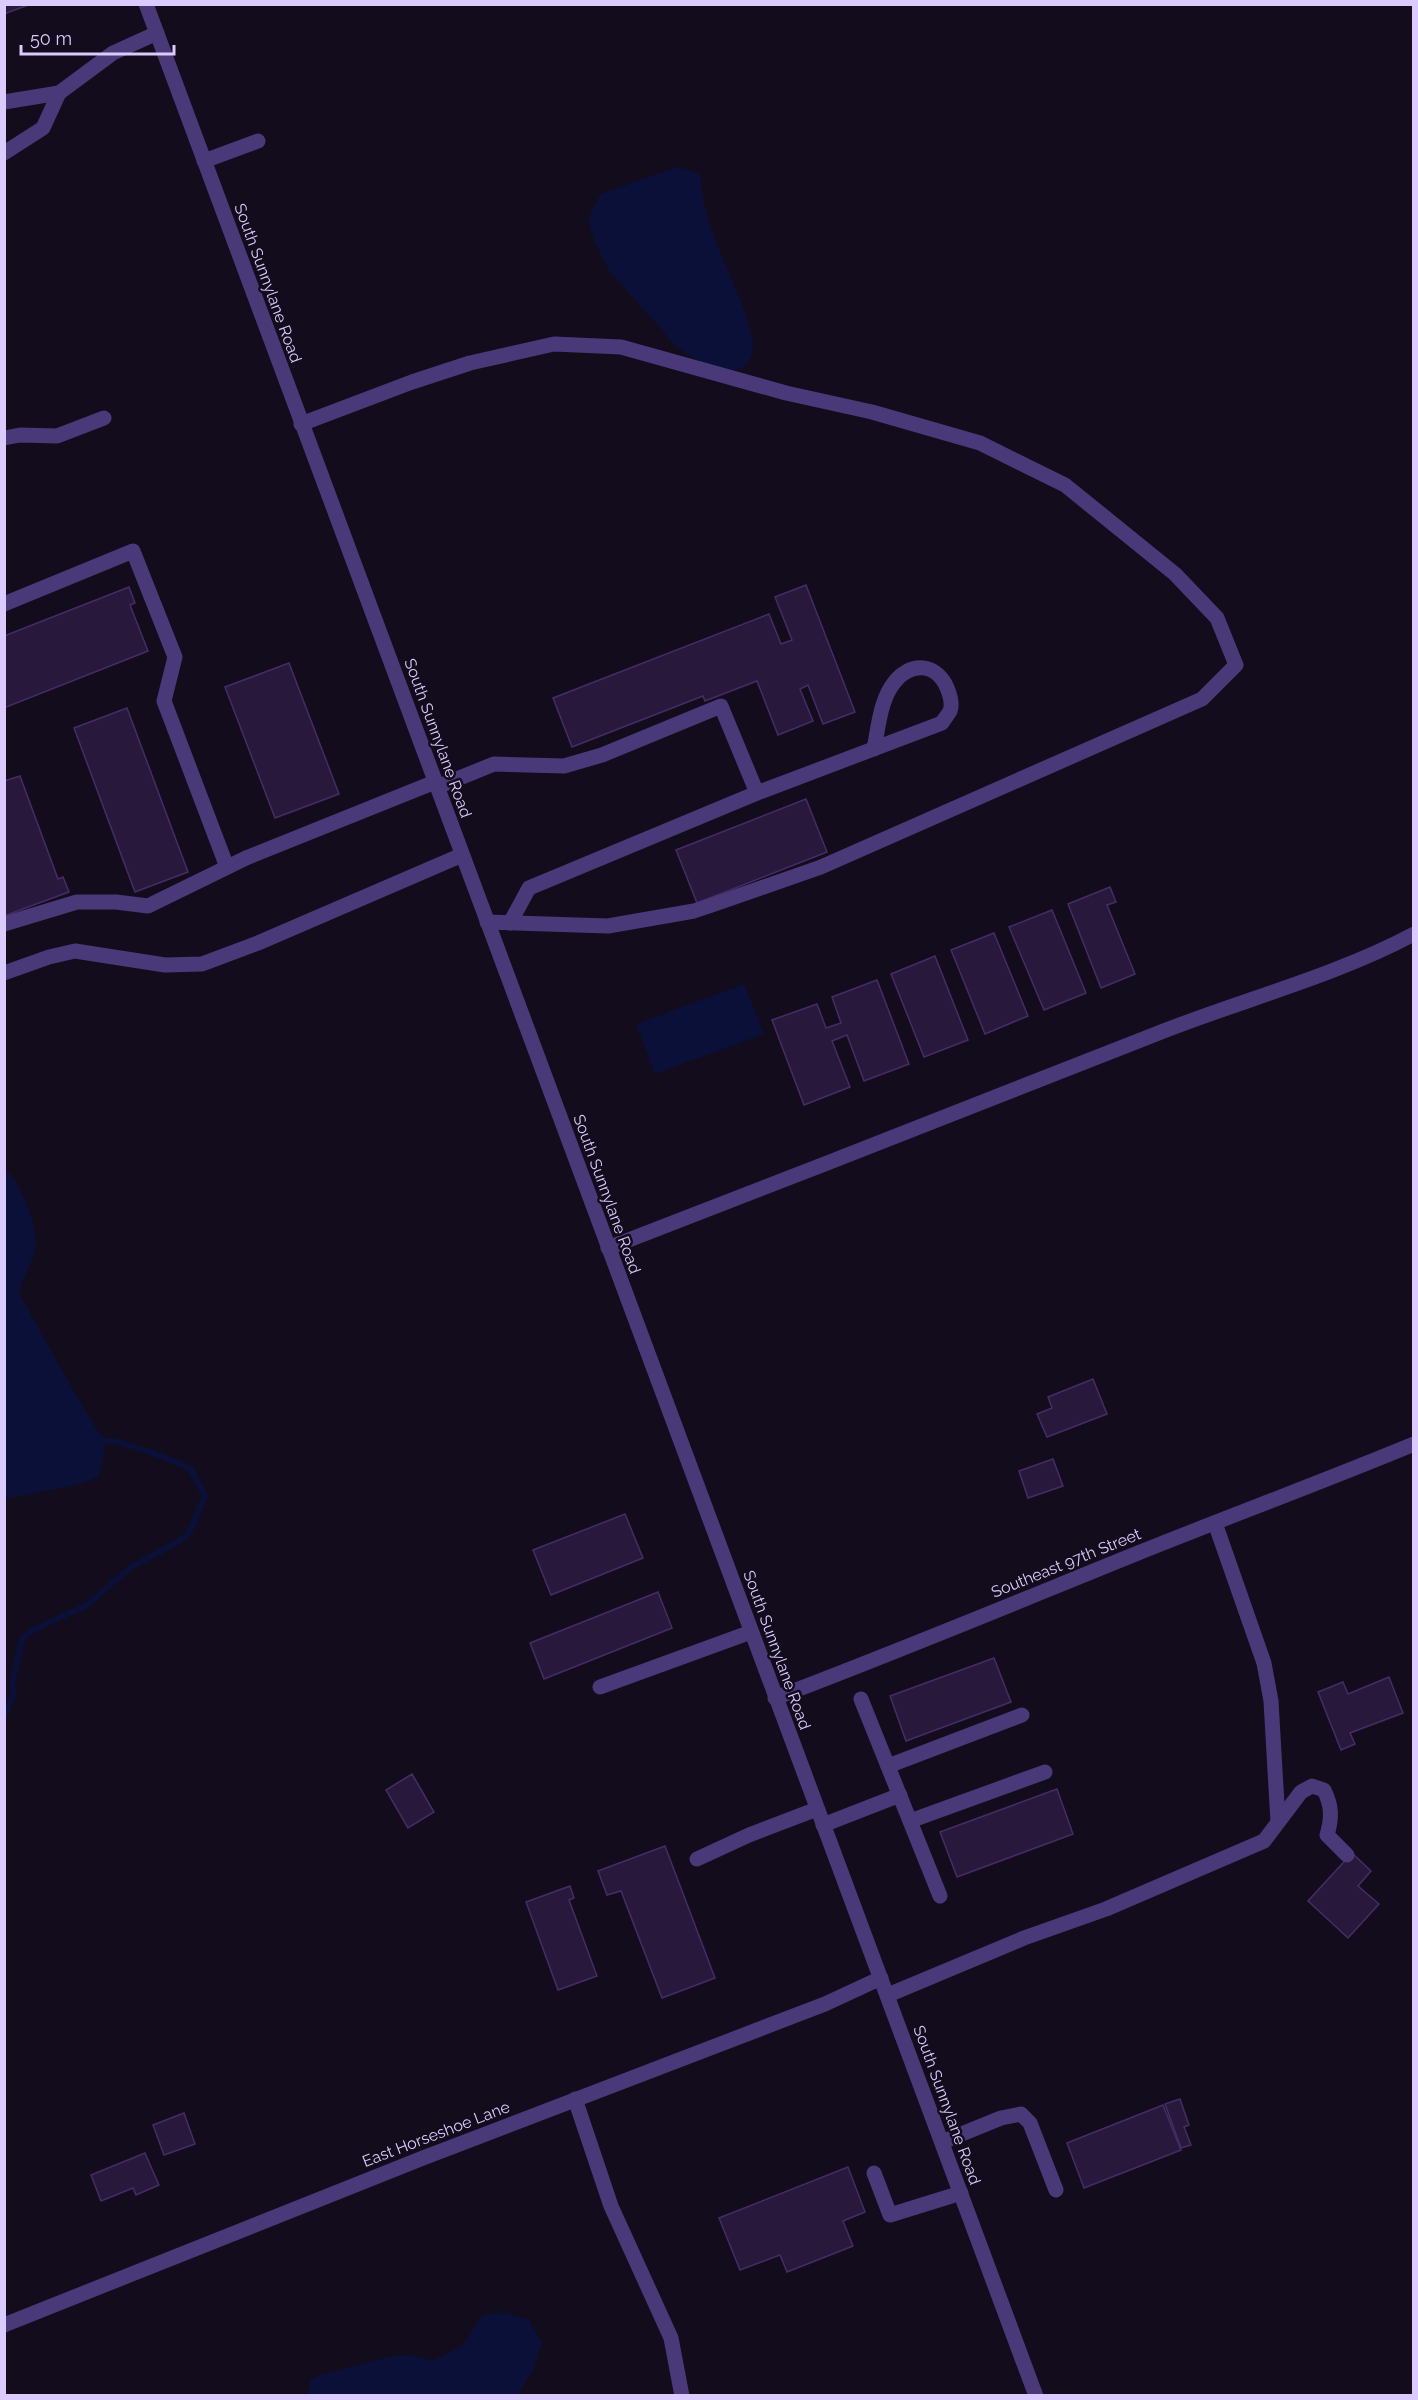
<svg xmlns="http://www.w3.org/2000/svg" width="1418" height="2400" viewBox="0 0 1418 2400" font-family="Raleway,sans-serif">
	<rect width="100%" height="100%" fill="#130c1c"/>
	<!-- water -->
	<g fill="#0a1037">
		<path d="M 677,167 L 700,174 C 701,209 720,253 734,285 C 742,305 752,325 753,347 C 753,353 750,359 747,365 L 726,375 C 707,366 674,350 664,332 L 610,272 L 595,242 L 588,219 L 600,194 Z"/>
		<path d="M 744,984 L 764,1034 L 655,1074 L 636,1024 Z"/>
		<path d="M 4,1168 C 19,1178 37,1226 36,1244 C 35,1257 23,1279 19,1293 L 78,1399 L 99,1433 L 107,1439 C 102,1452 104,1464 98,1477 L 81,1484 L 5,1499 Z"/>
		<path d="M 502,2312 L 529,2320 L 542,2343 L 533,2370 L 518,2395 L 307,2395 L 311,2379 L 321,2375 L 391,2356 L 412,2355 L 432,2361 L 462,2346 L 482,2316 Z"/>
	</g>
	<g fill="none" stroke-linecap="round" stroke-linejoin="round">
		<!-- stream -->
		<path stroke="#0a1037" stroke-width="6" d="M 4,1717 L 14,1693 L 12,1683 L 22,1638 L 35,1629 L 87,1605 L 131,1567 L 178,1542 L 190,1531 L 205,1496 L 190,1468 C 173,1461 117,1437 101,1441"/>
	</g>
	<!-- building -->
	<g fill="#28193c" stroke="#462c67" stroke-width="1.5">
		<path d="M 4,4 L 31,4 L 4,14 Z"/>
		<path d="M 806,585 L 855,712 L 823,724 L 808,685 L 800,689 L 813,721 L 778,735 L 757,681 L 705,701 L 703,696 L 572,747 L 553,698 L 769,614 L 781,644 L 792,640 L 775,597 Z"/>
		<path d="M 129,587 L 135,603 L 130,605 L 148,651 L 4,708 L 4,636 Z"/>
		<path d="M 289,663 L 339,794 L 275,818 L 225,687 Z"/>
		<path d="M 127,708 L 188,872 L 135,892 L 74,728 Z"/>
		<path d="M 20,776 L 58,879 L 63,877 L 69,892 L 4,916 L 4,781 Z"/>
		<path d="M 806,799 L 827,852 L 697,903 L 676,850 Z"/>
		<path d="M 1110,887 L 1116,902 L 1107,905 L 1135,974 L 1101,988 L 1068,904 Z"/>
		<path d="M 1052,910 L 1086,993 L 1044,1010 L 1009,927 Z"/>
		<path d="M 994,933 L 1028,1016 L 985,1034 L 951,950 Z"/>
		<path d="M 935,956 L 968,1040 L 924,1057 L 891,974 Z"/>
		<path d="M 877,980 L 909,1064 L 864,1081 L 847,1035 L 832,1041 L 850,1087 L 804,1105 L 772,1020 L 817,1004 L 826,1028 L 841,1023 L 832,997 Z"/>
		<path d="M 1093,1379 L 1107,1414 L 1047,1437 L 1037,1414 L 1052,1408 L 1048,1397 Z"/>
		<path d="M 1053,1459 L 1063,1486 L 1028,1498 L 1019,1471 Z"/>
		<path d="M 625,1514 L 643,1558 L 551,1595 L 533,1550 Z"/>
		<path d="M 658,1592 L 672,1628 L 544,1679 L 530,1643 Z"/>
		<path d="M 994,1658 L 1011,1702 L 906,1741 L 890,1696 Z"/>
		<path d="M 1389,1677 L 1403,1713 L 1350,1733 L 1355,1744 L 1341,1750 L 1318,1692 L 1343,1682 L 1348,1694 Z"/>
		<path d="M 412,1774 L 434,1812 L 408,1828 L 386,1790 Z"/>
		<path d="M 1057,1789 L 1073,1834 L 957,1877 L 940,1832 Z"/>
		<path d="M 665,1846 L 715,1978 L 662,1998 L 621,1891 L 607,1895 L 598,1871 Z"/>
		<path d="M 1352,1853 L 1371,1871 L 1358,1886 L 1379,1904 L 1348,1938 L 1308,1901 Z"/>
		<path d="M 570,1886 L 574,1898 L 569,1900 L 597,1976 L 558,1990 L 526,1902 Z"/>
		<path d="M 1180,2099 L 1189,2125 L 1184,2127 L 1191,2145 L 1181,2148 L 1165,2104 Z"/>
		<path d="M 1163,2105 L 1181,2150 L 1084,2188 L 1067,2143 Z"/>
		<path d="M 184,2113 L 195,2144 L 164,2155 L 153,2125 Z"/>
		<path d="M 145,2153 L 159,2185 L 136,2195 L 133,2188 L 101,2201 L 91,2175 Z"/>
		<path d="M 848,2167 L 865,2212 L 843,2221 L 853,2246 L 787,2272 L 780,2255 L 740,2270 L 719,2218 Z"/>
	</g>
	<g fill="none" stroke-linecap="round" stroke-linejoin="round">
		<!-- minor -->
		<g stroke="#4a3979" stroke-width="15">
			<path d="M 146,4 L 1036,2396"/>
			<path d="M 4,102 L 59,93 L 113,53 L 157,33"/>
			<path d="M 4,153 L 43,128 L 59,93"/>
			<path d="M 204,161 L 258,141"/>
			<path d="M 301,424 L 412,382 L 470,363 L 554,344 L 621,347 L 786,393 L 872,412 L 980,443 L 1065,485 L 1175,574 L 1217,618 L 1236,665 L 1202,699 L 821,867 L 712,905 L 694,911 L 608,926 L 487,922"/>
			<path d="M 4,438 L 20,435 L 57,436 L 104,418"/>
			<path d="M 4,604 L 133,551 L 175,657 L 164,701 L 227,867"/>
			<path d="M 437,787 L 494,764 L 564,766 L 602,755 L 721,706 L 757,793"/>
			<path d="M 510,923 L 529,888 L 757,793 L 942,723 C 944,719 948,715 950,711 C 952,706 951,699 949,693 C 939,662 909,659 891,687 C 880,704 878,729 874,749"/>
			<path d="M 4,924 L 77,902 L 116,902 L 148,906 L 246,858 L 435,782"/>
			<path d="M 4,973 L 49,957 L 75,951 L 165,965 L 202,964 L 258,943 L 462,855"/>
			<path d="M 608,1248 C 791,1178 974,1105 1156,1034 C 1241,1000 1333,977 1414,934"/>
			<path d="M 1215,1523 L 1264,1663 L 1271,1701 L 1278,1822"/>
			<path d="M 600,1687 L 751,1632"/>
			<path d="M 775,1698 C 897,1652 1017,1602 1138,1553 C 1230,1516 1322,1482 1414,1444"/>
			<path d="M 861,1699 L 940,1896"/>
			<path d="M 888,1766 L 1022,1715"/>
			<path d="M 910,1821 L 1045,1772"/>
			<path d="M 823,1825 L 900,1795"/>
			<path d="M 697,1859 L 749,1835 L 817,1809"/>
			<path d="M 888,1995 L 1024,1938 L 1106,1909 L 1264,1841 L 1301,1792 L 1312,1786 L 1324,1790 C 1332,1806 1332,1818 1327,1835 L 1347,1855"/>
			<path d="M 575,2099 L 611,2206 L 671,2338 L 682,2396"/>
			<path d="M 942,2142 L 1001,2118 L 1021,2114 L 1030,2123 L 1056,2190"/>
			<path d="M 874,2173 L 890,2215 L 961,2193"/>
			<path d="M 4,2325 L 423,2158 L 825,2004 L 881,1978"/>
		</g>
	</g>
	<g text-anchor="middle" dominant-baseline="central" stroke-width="5" stroke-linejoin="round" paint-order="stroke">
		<!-- street labels -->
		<g font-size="16" fill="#dbcafd" stroke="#130c1c">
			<text transform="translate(268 283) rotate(70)">South Sunnylane Road</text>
			<text transform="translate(438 738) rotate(70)">South Sunnylane Road</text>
			<text transform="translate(607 1194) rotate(70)">South Sunnylane Road</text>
			<text transform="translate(1066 1563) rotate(-22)">Southeast 97th Street</text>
			<text transform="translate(777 1650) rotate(70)">South Sunnylane Road</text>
			<text transform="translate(947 2105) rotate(70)">South Sunnylane Road</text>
			<text transform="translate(436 2134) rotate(-21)">East Horseshoe Lane</text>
		</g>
	</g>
	<!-- border -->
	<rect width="1418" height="2400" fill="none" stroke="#dbcafd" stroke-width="12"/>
	<!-- scale -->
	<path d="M21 45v9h153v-9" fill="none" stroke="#dbcafd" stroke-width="3"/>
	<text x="30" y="45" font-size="18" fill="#dbcafd" stroke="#130c1c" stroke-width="4.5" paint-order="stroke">50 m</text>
</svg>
